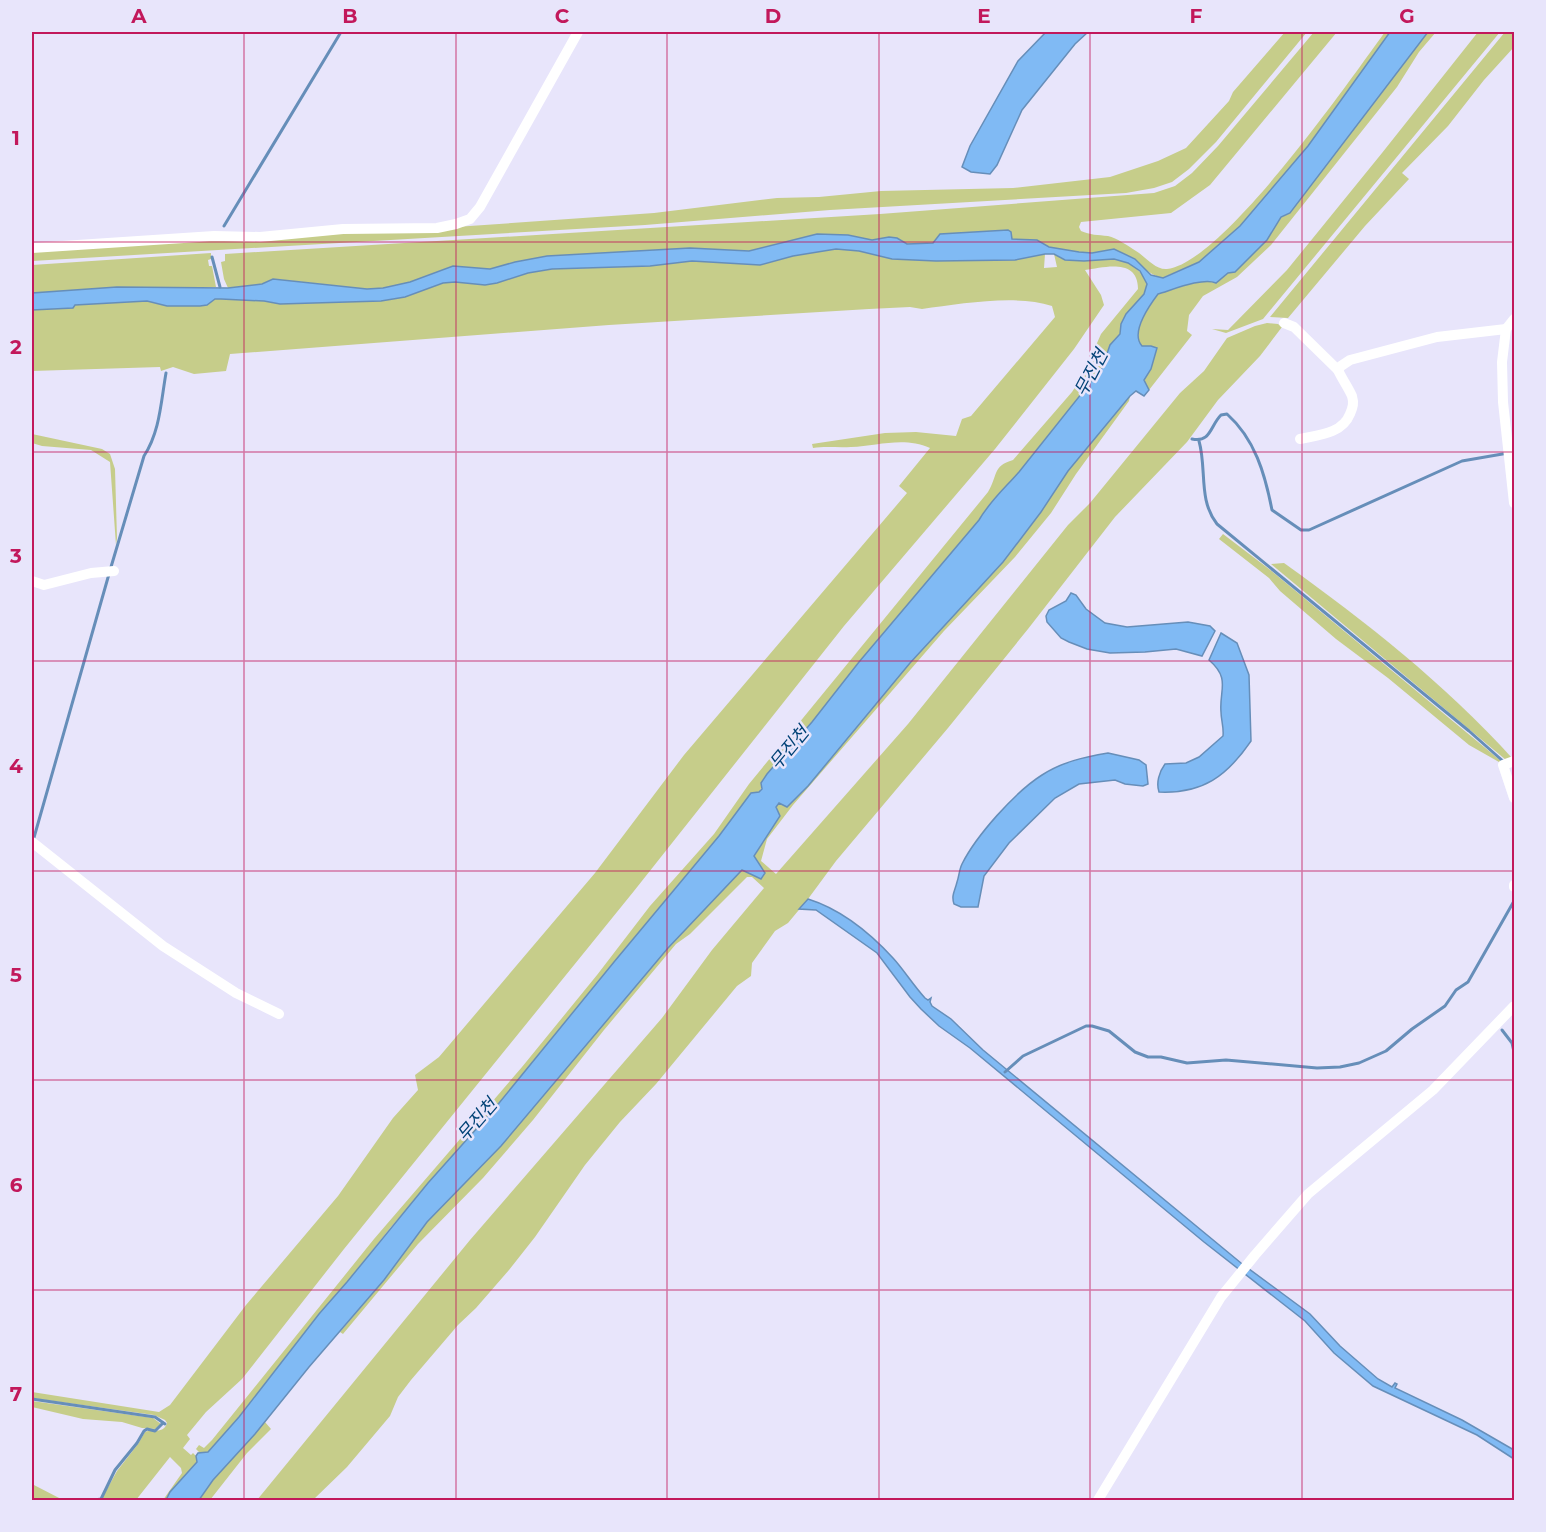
<svg xmlns="http://www.w3.org/2000/svg" width="1546" height="1532" viewBox="0 0 1546 1532" font-family="Montserrat,'Noto Sans KR',sans-serif">
	<rect width="100%" height="100%" fill="#e8e5fb"/>
	<!-- green -->
	<g fill="#c6cd8a">
		<path d="M 1285,32 L 1307,32 L 1216,142 L 1189,169 L 1172,182 L 1154,188 L 1126,193 L 830,210 L 645,225 L 32,261 L 32,250 L 455,227 L 654,213 L 777,198 L 819,197 L 881,191 L 1013,188 L 1110,177 L 1158,161 L 1186,148 L 1229,101 L 1233,92 Z"/>
		<path d="M 1314,32 L 1337,32 L 1210,185 L 1171,213 L 1081,222 L 1079,227 L 1081,231 C 1090,235 1098,235 1108,236 C 1117,238 1128,246 1136,251 C 1146,257 1155,270 1167,269 C 1223,263 1350,80 1385,32 L 1390,32 L 1308,146 L 1240,226 L 1199,262 L 1162,278 C 1144,273 1133,256 1114,249 L 1092,253 L 1079,252 L 1048,247 L 1037,240 L 1012,239 L 1011,233 L 1008,230 L 940,234 L 933,243 L 907,244 L 897,238 L 889,237 L 872,240 L 848,235 L 817,234 L 749,251 L 690,248 L 548,256 L 515,262 L 490,269 L 453,266 L 410,282 L 383,288 L 367,289 L 284,280 L 273,279 L 262,284 L 228,288 L 224,279 L 221,262 L 225,261 L 225,254 L 880,214 L 1154,193 L 1175,186 L 1192,173 L 1218,146 Z"/>
		<path d="M 1428,32 L 1436,32 L 1419,52 L 1397,87 L 1271,245 L 1237,277 L 1203,296 L 1189,315 L 1187,331 L 1192,335 L 1149,390 L 1144,380 L 1151,369 L 1151,346 L 1142,346 C 1130,333 1149,307 1158,294 C 1172,290 1203,277 1216,283 L 1228,273 L 1235,272 L 1267,240 L 1281,217 L 1290,213 Z"/>
		<path d="M 1478,32 L 1500,32 L 1263,319 L 1226,333 L 1212,329 L 1228,330 L 1287,270 L 1382,153 Z"/>
		<path d="M 1505,32 L 1514,32 L 1514,47 L 1484,80 L 1448,126 L 1402,173 L 1409,179 L 1365,226 L 1288,318 L 1270,317 Z"/>
		<path d="M 836,249 L 859,251 L 892,259 L 936,261 L 1015,260 L 1045,254 L 1044,268 L 1057,267 L 1054,254 C 1086,271 1130,242 1147,284 L 1144,294 L 1126,314 L 1121,324 L 1120,334 L 1110,345 L 1102,368 L 1019,472 C 1005,488 990,501 979,520 L 859,662 L 812,722 L 767,774 L 759,793 L 751,793 L 719,836 L 614,962 L 495,1108 L 391,1227 L 347,1282 L 319,1314 L 239,1417 L 208,1452 L 199,1452 L 196,1449 L 199,1445 L 204,1448 L 212,1440 L 374,1239 L 522,1067 L 597,975 L 650,906 L 714,834 L 749,784 L 988,492 C 998,476 992,466 1013,460 L 1072,392 L 1083,375 L 1101,334 L 1138,289 C 1138,258 1105,267 1085,270 L 1101,295 L 1104,305 L 1074,349 L 995,449 L 844,626 L 634,891 L 344,1249 L 242,1379 L 206,1412 L 187,1435 L 190,1439 L 183,1448 L 191,1455 L 193,1453 L 196,1456 L 197,1462 C 187,1475 174,1485 166,1500 L 163,1500 L 182,1473 L 181,1468 L 170,1457 L 136,1500 L 98,1500 L 101,1500 L 117,1471 L 138,1444 L 145,1432 C 153,1428 163,1435 167,1423 L 165,1420 L 154,1415 L 32,1398 L 32,1392 L 159,1412 L 170,1405 L 246,1305 L 338,1196 L 393,1118 L 418,1090 L 415,1075 L 439,1057 L 595,873 L 684,755 L 907,493 L 899,486 L 930,448 C 904,436 877,446 851,447 C 838,448 826,446 813,448 L 812,444 L 885,433 L 916,432 L 956,436 L 962,419 L 971,416 L 1055,317 L 1052,306 C 1015,294 961,304 922,309 L 910,307 L 869,309 L 609,325 L 230,354 L 226,371 L 194,374 L 173,367 L 161,371 L 160,367 L 32,371 L 32,310 L 73,308 L 74,305 L 147,301 L 167,306 L 199,306 L 207,305 L 215,299 L 221,299 L 264,301 L 280,304 L 381,301 L 405,297 L 443,283 L 455,282 L 485,285 L 497,283 L 528,273 L 552,269 L 650,266 L 692,261 L 760,265 L 793,256 Z"/>
		<path d="M 211,253 L 211,259 L 208,260 L 209,266 L 212,266 L 216,287 L 75,290 L 32,293 L 32,265 Z"/>
		<path d="M 1267,323 L 1278,324 L 1282,327 L 1260,356 L 1218,400 L 1187,442 L 1115,517 L 1028,629 L 948,728 L 836,861 L 808,899 L 788,923 L 775,931 L 752,963 L 751,976 L 737,986 L 656,1084 L 620,1122 L 585,1165 L 535,1237 L 509,1270 L 476,1308 L 458,1325 L 411,1380 L 398,1397 L 390,1416 L 347,1467 L 313,1500 L 257,1500 L 470,1240 L 662,1018 L 712,950 L 764,888 L 752,877 L 747,877 L 690,934 L 676,944 L 604,1030 L 533,1120 L 483,1178 L 418,1244 L 343,1334 L 340,1332 L 384,1280 L 427,1222 L 501,1146 L 668,948 L 735,877 L 742,870 L 761,879 L 765,873 L 754,857 L 779,816 L 776,807 L 779,803 L 1003,562 L 1041,512 L 1068,471 L 1130,396 L 1129,401 L 1076,474 L 1051,513 L 1015,557 L 944,631 L 793,805 L 767,839 L 761,861 L 776,874 L 908,724 L 1068,525 L 1090,503 L 1180,393 L 1204,371 L 1227,338 L 1255,326 Z"/>
		<path d="M 32,434 L 102,449 L 110,454 L 115,469 L 117,538 L 116,545 L 110,462 L 91,450 L 42,446 L 32,443 Z"/>
		<path d="M 1223,534 L 1269,569 L 1501,761 L 1499,762 L 1469,745 L 1388,678 L 1336,639 L 1280,591 L 1269,578 L 1219,539 Z"/>
		<path d="M 1284,563 C 1366,622 1444,683 1512,758 L 1506,760 L 1271,564 Z"/>
		<path d="M 32,1401 L 153,1418 L 161,1424 L 155,1429 L 142,1428 L 122,1422 L 83,1419 L 32,1407 Z"/>
		<path d="M 265,1422 L 271,1429 L 247,1453 L 210,1500 L 199,1500 L 213,1480 Z"/>
		<path d="M 32,1484 L 63,1500 L 32,1500 Z"/>
	</g>
	<!-- water -->
	<g fill="#80baf4" stroke="#668eb9" stroke-width="1.5">
		<path d="M 1046,32 L 1088,32 L 1075,44 L 1022,110 L 997,165 L 990,174 L 971,172 L 962,167 L 970,146 L 1018,61 Z"/>
		<path d="M 1390,32 L 1428,32 L 1290,213 L 1281,217 L 1267,240 L 1235,272 L 1228,273 L 1216,283 C 1203,277 1172,290 1158,294 C 1149,306 1130,333 1142,346 L 1151,346 L 1157,348 L 1151,369 L 1144,380 L 1149,390 L 1144,396 L 1136,391 L 1130,396 L 1068,471 L 1041,512 L 1003,562 L 910,663 L 808,786 L 787,807 L 779,803 L 776,807 L 780,816 L 754,856 L 765,873 L 761,879 L 742,870 L 668,948 L 501,1146 L 427,1222 L 384,1280 L 309,1367 L 255,1434 L 213,1480 L 199,1500 L 166,1500 L 170,1492 L 197,1462 L 196,1456 L 198,1453 L 208,1452 L 239,1417 L 319,1314 L 347,1282 L 428,1183 L 495,1108 L 614,962 L 719,836 L 751,793 L 759,792 L 762,789 L 761,783 L 767,774 L 812,722 L 859,662 L 979,520 C 990,501 1005,488 1019,472 L 1102,368 L 1110,345 L 1120,334 L 1121,324 L 1126,314 L 1144,294 L 1147,284 L 1140,271 L 1128,263 L 1114,259 L 1084,261 L 1065,260 L 1054,254 L 1045,254 L 1015,260 L 936,261 L 892,259 L 859,251 L 836,249 L 793,256 L 760,265 L 692,261 L 650,266 L 552,269 L 528,273 L 497,283 L 485,285 L 455,282 L 443,283 L 405,297 L 381,301 L 280,304 L 264,301 L 221,299 L 215,299 L 207,305 L 200,306 L 167,306 L 147,301 L 75,305 L 73,308 L 32,310 L 32,293 L 117,287 L 228,288 L 262,284 L 273,279 L 367,289 L 383,288 L 410,282 L 453,266 L 490,269 L 515,262 L 547,256 L 690,248 L 749,251 L 817,234 L 848,235 L 872,240 L 889,237 L 897,238 L 907,244 L 933,243 L 940,234 L 1008,230 L 1011,232 L 1012,239 L 1037,240 L 1049,247 L 1079,252 L 1092,253 L 1114,249 L 1135,259 L 1151,275 L 1163,278 L 1199,262 L 1240,226 L 1308,146 Z"/>
		<path d="M 1071,593 L 1076,595 L 1086,609 L 1105,623 L 1127,627 L 1188,622 L 1210,626 L 1215,631 L 1202,656 L 1176,649 L 1145,652 L 1110,653 L 1087,649 L 1069,642 L 1061,638 L 1047,622 L 1046,616 L 1049,610 L 1066,601 Z"/>
		<path d="M 1221,633 L 1237,643 L 1249,675 L 1251,741 C 1227,776 1203,794 1159,792 C 1156,783 1159,772 1165,764 L 1186,763 L 1199,757 L 1223,736 C 1224,727 1221,720 1221,712 C 1219,690 1231,679 1209,660 Z"/>
		<path d="M 1108,753 L 1139,760 L 1146,765 L 1148,784 L 1143,786 L 1125,784 L 1115,780 L 1079,784 L 1055,798 L 1009,843 L 984,876 L 978,907 L 961,907 L 954,904 C 951,895 955,891 957,882 C 959,877 959,870 962,864 C 976,836 1015,792 1042,775 C 1062,762 1084,757 1108,753 Z"/>
		<path d="M 808,899 C 840,909 870,933 893,958 C 904,970 913,985 925,998 L 928,1000 L 931,998 L 930,1002 L 932,1006 L 951,1019 L 983,1050 L 1241,1263 L 1310,1314 L 1340,1346 L 1378,1379 L 1392,1387 L 1395,1383 L 1397,1384 L 1395,1388 L 1462,1420 L 1514,1450 L 1514,1459 L 1477,1435 L 1373,1386 L 1334,1353 L 1305,1321 L 1204,1242 L 970,1048 L 939,1026 L 921,1009 L 910,997 L 877,953 L 816,910 L 799,909 Z"/>
	</g>
	<g fill="none" stroke-linecap="round" stroke-linejoin="round">
		<!-- stream -->
		<g stroke="#668eb9" stroke-width="3">
			<path d="M 224,226 L 341,32"/>
			<path d="M 212,257 L 220,287"/>
			<path d="M 1192,439 C 1211,443 1210,426 1221,415 L 1227,414 C 1255,439 1265,474 1272,510 L 1301,530 L 1309,530 L 1462,461 L 1514,452"/>
			<path d="M 1199,441 C 1207,469 1198,500 1217,524 L 1469,731 L 1504,762"/>
			<path d="M 111,567 L 144,456 C 160,432 161,401 166,373"/>
			<path d="M 33,841 L 109,574"/>
			<path d="M 1502,1030 L 1512,1043 L 1514,1052"/>
			<path d="M 1005,1072 L 1023,1056 L 1086,1026 L 1092,1026 L 1109,1031 L 1135,1052 L 1148,1057 L 1161,1057 L 1187,1063 L 1226,1060 L 1317,1068 L 1340,1067 L 1359,1063 L 1386,1051 L 1412,1029 L 1445,1006 L 1456,990 L 1468,982 L 1514,901"/>
			<path d="M 32,1399 L 155,1417 L 165,1424"/>
			<path d="M 95,1500 L 101,1499 L 115,1470 L 137,1443 L 144,1431 L 147,1429 L 155,1431 L 163,1423"/>
		</g>
		<!-- minor -->
		<g stroke="#fff" stroke-width="10">
			<path d="M 32,248 L 214,236 L 260,237 L 343,229 L 437,228 L 456,224 L 470,219 L 480,207 L 578,32"/>
			<path d="M 1514,319 L 1506,329 L 1502,362 L 1503,402 L 1514,503"/>
			<path d="M 1284,323 L 1294,327 L 1338,370"/>
			<path d="M 1300,439 C 1318,435 1342,434 1350,414 C 1353,407 1354,403 1352,396 C 1348,387 1342,379 1338,370 L 1341,366 L 1350,360 L 1437,337 L 1506,329"/>
			<path d="M 32,581 L 44,585 L 91,573 L 114,571"/>
			<path d="M 1514,761 L 1503,765 L 1514,798"/>
			<path d="M 32,842 L 163,946 L 236,993 L 279,1014"/>
			<path d="M 1514,887 L 1514,885"/>
			<path d="M 1098,1500 L 1221,1297 L 1255,1255 L 1308,1194 L 1433,1090 L 1514,1006"/>
		</g>
	</g>
	<!-- grid -->
	<path fill="none" stroke="#c2185b" stroke-width="1.5" stroke-opacity="0.55" d="M 244,32 L 244,1500M 456,32 L 456,1500M 667,32 L 667,1500M 879,32 L 879,1500M 1090,32 L 1090,1500M 1302,32 L 1302,1500M 32,242 L 1514,242M 32,452 L 1514,452M 32,661 L 1514,661M 32,871 L 1514,871M 32,1080 L 1514,1080M 32,1290 L 1514,1290"/>
	<g text-anchor="middle" dominant-baseline="central" stroke-width="5" stroke-linejoin="round" paint-order="stroke">
		<!-- water labels -->
		<g font-size="18" font-style="italic" fill="#004276" stroke="#e8e5fb">
			<text transform="translate(1091 373) rotate(-62)">무진천</text>
			<text transform="translate(789 748) rotate(-50)">무진천</text>
			<text transform="translate(477 1120) rotate(-49)">무진천</text>
		</g>
	</g>
	<!-- border -->
	<rect width="1546" height="1532" fill="none" stroke="#e8e5fb" stroke-width="66"/>
	<rect x="33" y="33" width="1480" height="1466" fill="none" stroke="#c2185b" stroke-width="2"/>
	<g font-size="20" text-anchor="middle" font-weight="bold" fill="#c2185b">
		<text x="139" y="23">A</text>
		<text x="350" y="23">B</text>
		<text x="562" y="23">C</text>
		<text x="773" y="23">D</text>
		<text x="984" y="23">E</text>
		<text x="1196" y="23">F</text>
		<text x="1407" y="23">G</text>
		<text x="16" y="145">1</text>
		<text x="16" y="354">2</text>
		<text x="16" y="563">3</text>
		<text x="16" y="773">4</text>
		<text x="16" y="982">5</text>
		<text x="16" y="1192">6</text>
		<text x="16" y="1401">7</text>
	</g>
</svg>
